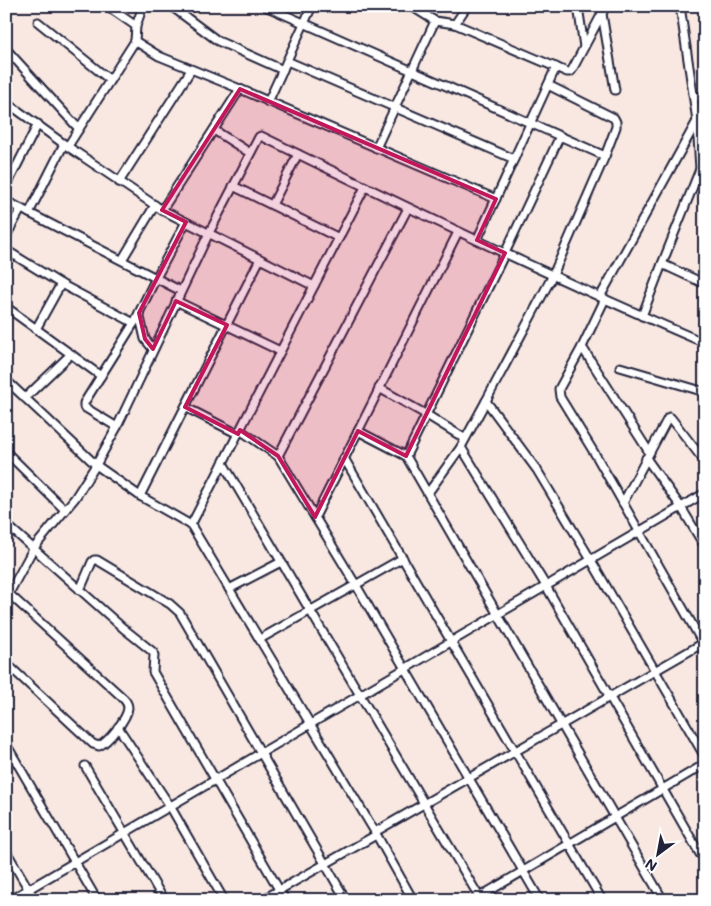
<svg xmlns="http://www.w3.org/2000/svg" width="711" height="906" viewBox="0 0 711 906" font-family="Mali,sans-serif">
	<rect width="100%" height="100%" fill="#f8e8e1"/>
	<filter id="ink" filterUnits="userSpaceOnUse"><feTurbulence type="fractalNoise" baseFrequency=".02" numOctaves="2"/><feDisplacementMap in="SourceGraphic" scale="10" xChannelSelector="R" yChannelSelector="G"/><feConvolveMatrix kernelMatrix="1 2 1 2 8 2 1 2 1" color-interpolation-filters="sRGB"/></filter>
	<g filter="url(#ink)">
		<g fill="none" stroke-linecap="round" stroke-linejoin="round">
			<!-- street casing -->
			<g stroke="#22223b" stroke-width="11">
				<g id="street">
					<path d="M 107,6 L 136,26"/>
					<path d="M 143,6 L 136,26 L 135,41 L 159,56 L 240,89 L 496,199"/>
					<path d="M 171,6 L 218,41 L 283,70"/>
					<path d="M 265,6 L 605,156"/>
					<path d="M 411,6 L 435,21 L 455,24 L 567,72 L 570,72 L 572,70 L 606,6"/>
					<path d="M 578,6 L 584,47"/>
					<path d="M 680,6 L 697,121 L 700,169 L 705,189"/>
					<path d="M 602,14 L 615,90"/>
					<path d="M 38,22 L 110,80"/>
					<path d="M 455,24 L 467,6"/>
					<path d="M 6,49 L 79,129"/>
					<path d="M 287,61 L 514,159"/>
					<path d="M 548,85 L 614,118 L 616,122 L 616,127 L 605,156 L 553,275 L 486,401 L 537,470 L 591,560 L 705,757"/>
					<path d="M 694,97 L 705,97"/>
					<path d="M 6,102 L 64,144 L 162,210 L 314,286"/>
					<path d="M 268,102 L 312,6"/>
					<path d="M 214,130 L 250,153"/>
					<path d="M 68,146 L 135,41"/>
					<path d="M 376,148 L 435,21"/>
					<path d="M 119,182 L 191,70"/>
					<path d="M 233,186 L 339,238"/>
					<path d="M 6,187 L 38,124"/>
					<path d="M 6,201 L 181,291"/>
					<path d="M 272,205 L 298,154"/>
					<path d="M 162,210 L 240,89"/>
					<path d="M 29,213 L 64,144"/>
					<path d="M 6,236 L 21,209"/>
					<path d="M 477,240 L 556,67"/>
					<path d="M 6,250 L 61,284 L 134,323"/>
					<path d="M 122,260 L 155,205"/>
					<path d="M 662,264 L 705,284"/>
					<path d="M 600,297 L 697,121"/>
					<path d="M 605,299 L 582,347 L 559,389 L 560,397 L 598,459 L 705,647"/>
					<path d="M 176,301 L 280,351"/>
					<path d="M 6,307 L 101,376"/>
					<path d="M 139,313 L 145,339 L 153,349"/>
					<path d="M 642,316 L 662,264 L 700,169"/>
					<path d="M 36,329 L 61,284"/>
					<path d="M 582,347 L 649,452"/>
					<path d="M 620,367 L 705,392"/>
					<path d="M 6,380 L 96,465 L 140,496 L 191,525 L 375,832 L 413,900"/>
					<path d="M 379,388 L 427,415 L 464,438"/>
					<path d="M 25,398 L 71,354"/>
					<path d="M 185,407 L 238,434"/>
					<path d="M 117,427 L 84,407 L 84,403 L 134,323 L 156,278 L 186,222"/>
					<path d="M 240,430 L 278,456 L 356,585 L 540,900"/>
					<path d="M 358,431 L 406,456 L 663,900"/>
					<path d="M 461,447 L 546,586 L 700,854 L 705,857"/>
					<path d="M 6,452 L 65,510"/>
					<path d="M 278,456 L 408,208"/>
					<path d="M 406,456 L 505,253 L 560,136"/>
					<path d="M 344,458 L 602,900"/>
					<path d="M 646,458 L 681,507 L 705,547"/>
					<path d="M 223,463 L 481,900"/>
					<path d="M 428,493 L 461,447 L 486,401"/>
					<path d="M 140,496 L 260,259"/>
					<path d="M 623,503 L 668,418 L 669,417 L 671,418 L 705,462"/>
					<path d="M 315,517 L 458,232"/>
					<path d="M 6,524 L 123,628 L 153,652 L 154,655 L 153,672 L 285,900"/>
					<path d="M 191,525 L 365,187"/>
					<path d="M 229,589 L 281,562"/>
					<path d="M 80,590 L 92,562 L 94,560 L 97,560 L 170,604 L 180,613 L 346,900"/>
					<path d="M 6,599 L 33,549 L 75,498 L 96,465 L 117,427 L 209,233 L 259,137 L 261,136 C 408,208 555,279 705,343"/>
					<path d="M 260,639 L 403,558"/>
					<path d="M 6,663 L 93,744 L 99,746 C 108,742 127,719 128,708 C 128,704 126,701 123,698 L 7,592"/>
					<path d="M 118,727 L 170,806 L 224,900"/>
					<path d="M 6,744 L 97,900"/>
					<path d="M 85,766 L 164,900"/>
					<path d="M 375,832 L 705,642"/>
					<path d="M 6,851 L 35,900"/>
					<path d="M 10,900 L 705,493"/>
					<path d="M 262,900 L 376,835"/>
					<path d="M 474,900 L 705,764"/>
				</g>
			</g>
			<!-- street -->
			<use href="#street" stroke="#fff" stroke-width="7"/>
		</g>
	</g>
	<!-- marked area -->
	<path fill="#c2185b" fill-opacity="0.2" stroke="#c2185b" stroke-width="4" stroke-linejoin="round" d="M 240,89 L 496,199 L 477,240 L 505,253 L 406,456 L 358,431 L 315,517 L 278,456 L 240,430 L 238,434 L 185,407 L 227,325 L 176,301 L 153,349 L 145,339 L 139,313 L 186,222 L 162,210 Z"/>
	<!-- margin -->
	<rect width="711" height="906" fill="none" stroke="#fff" stroke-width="25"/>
	<rect x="12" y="12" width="686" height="881" fill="none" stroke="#22223b" stroke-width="2" filter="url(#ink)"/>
	<!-- north arrow -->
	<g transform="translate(658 854) rotate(212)" stroke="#ffffff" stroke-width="4" paint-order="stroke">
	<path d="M0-4L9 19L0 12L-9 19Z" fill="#22223b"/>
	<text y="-8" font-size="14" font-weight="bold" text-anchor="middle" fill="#22223b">N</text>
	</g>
</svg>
